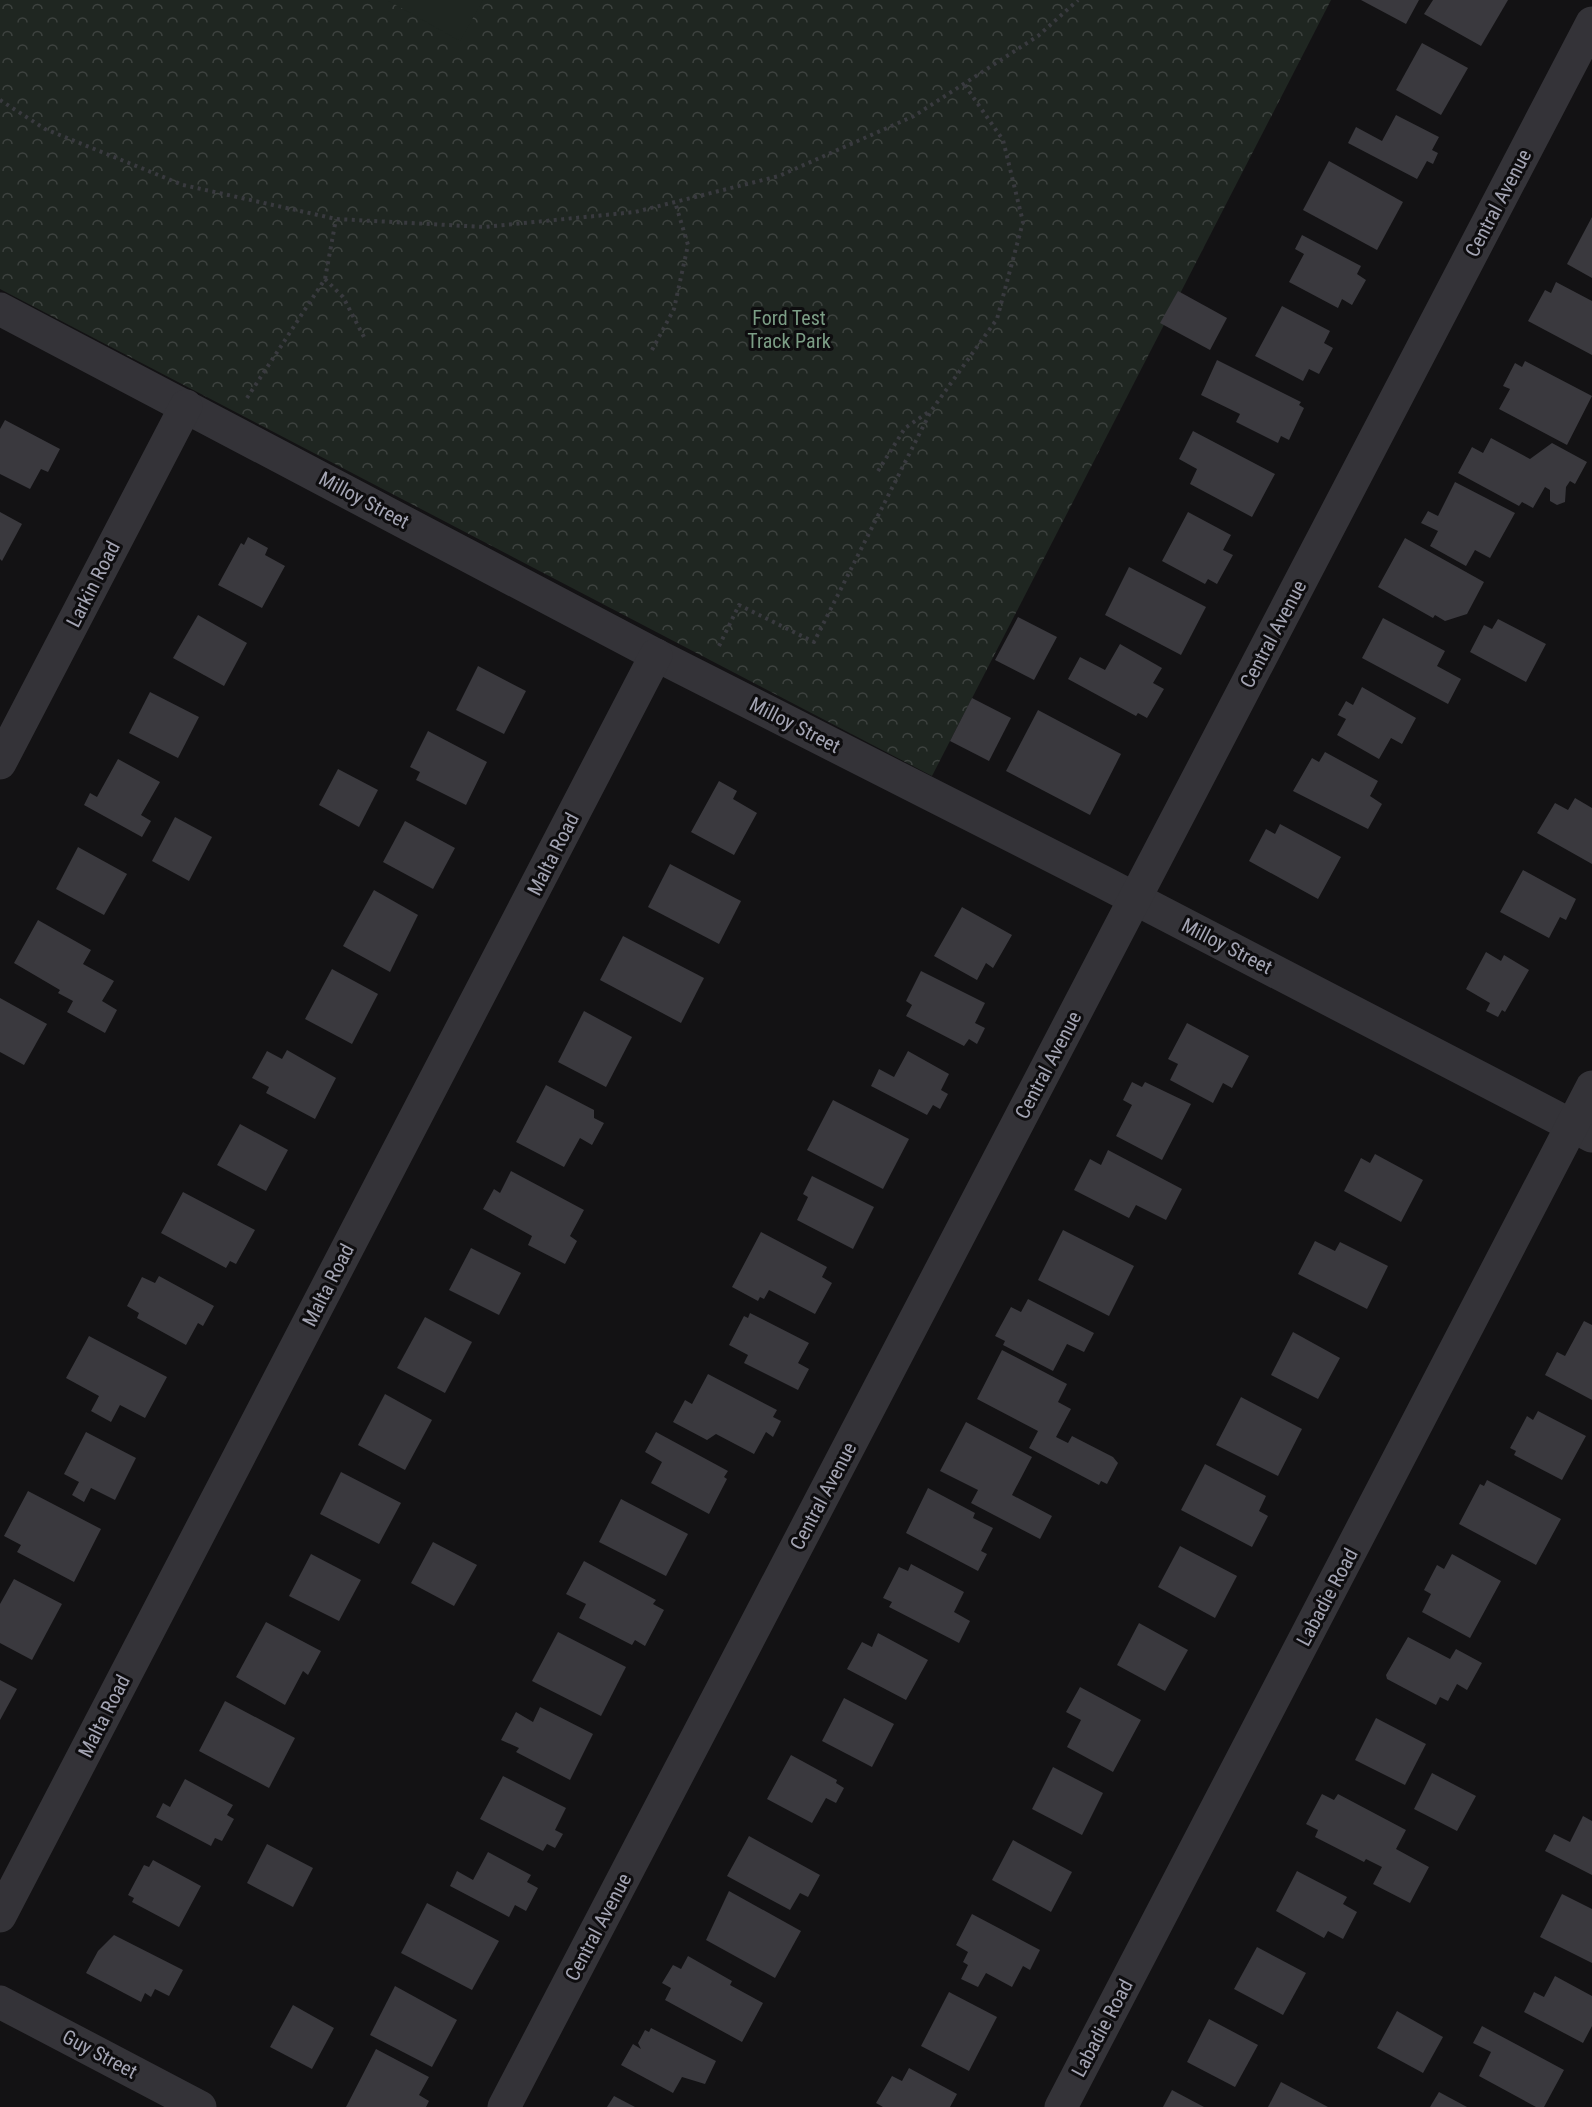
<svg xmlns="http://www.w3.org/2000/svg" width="1592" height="2107" viewBox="0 0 1592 2107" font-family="'Roboto Condensed',sans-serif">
	<defs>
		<pattern id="park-crowns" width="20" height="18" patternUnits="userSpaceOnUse" patternTransform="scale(1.5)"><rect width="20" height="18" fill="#1f2621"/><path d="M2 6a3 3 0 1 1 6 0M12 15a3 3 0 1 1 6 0" fill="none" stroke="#3d423f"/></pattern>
	</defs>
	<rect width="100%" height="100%" fill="#131214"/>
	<!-- park -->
	<path fill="url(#park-crowns)" d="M 0,0 L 1331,0 L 932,776 L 0,289 Z"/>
	<!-- garden -->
	<path fill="#1f2621" d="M 387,0 L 483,0 L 460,41 Z"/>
	<!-- building -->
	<g fill="#3a393e">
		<path d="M 1361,0 L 1419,0 L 1406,24 Z"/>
		<path d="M 1433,0 L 1508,0 L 1481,46 L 1424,14 Z"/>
		<path d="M 1422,43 L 1468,68 L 1441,115 L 1396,90 Z"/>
		<path d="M 1396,115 L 1439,137 L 1432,150 L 1438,153 L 1433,164 L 1427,161 L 1417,179 L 1348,143 L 1356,127 L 1382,141 Z"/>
		<path d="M 1329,161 L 1403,202 L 1377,250 L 1303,210 Z"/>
		<path d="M 1592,217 L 1592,278 L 1567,264 Z"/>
		<path d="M 1302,235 L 1361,266 L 1357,274 L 1366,280 L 1352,305 L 1342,299 L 1338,308 L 1289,282 L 1304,254 L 1295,249 Z"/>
		<path d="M 1556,282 L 1592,301 L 1592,355 L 1528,321 L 1545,290 L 1551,293 Z"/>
		<path d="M 1178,291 L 1227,318 L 1210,350 L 1160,323 Z"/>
		<path d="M 1282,306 L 1330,331 L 1324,343 L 1333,348 L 1319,374 L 1309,369 L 1303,381 L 1255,356 Z"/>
		<path d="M 1217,360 L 1301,402 L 1299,405 L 1304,408 L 1289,440 L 1281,436 L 1278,443 L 1236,422 L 1240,414 L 1201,395 Z"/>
		<path d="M 1525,361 L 1592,396 L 1567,445 L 1499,409 L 1510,389 L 1503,386 L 1515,363 L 1522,367 Z"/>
		<path d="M 5,420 L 60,449 L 48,472 L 41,469 L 30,489 L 0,474 L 0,429 Z"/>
		<path d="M 1193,431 L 1275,474 L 1252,517 L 1190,484 L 1197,469 L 1179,459 Z"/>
		<path d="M 1491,438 L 1530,459 L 1552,443 L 1587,462 L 1575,484 L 1570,481 L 1566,487 L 1565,502 L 1557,505 L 1550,501 L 1550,490 L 1545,487 L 1533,508 L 1522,502 L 1519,506 L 1458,473 L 1472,447 L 1483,453 Z"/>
		<path d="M 1455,482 L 1515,513 L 1490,558 L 1475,550 L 1466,566 L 1430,546 L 1438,531 L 1421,523 L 1428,511 L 1438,516 Z"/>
		<path d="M 0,512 L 22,524 L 2,561 L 0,559 Z"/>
		<path d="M 1188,512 L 1231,535 L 1223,550 L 1233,555 L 1217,584 L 1208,579 L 1205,584 L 1162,561 Z"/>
		<path d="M 248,537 L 268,548 L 265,555 L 285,566 L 262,608 L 218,585 L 241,543 L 244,545 Z"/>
		<path d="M 1405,538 L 1484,582 L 1467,614 L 1445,621 L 1435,615 L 1433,618 L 1378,587 Z"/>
		<path d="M 1129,567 L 1206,607 L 1181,655 L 1105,615 Z"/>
		<path d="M 198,615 L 247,643 L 224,686 L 173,658 Z"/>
		<path d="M 1018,617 L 1057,637 L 1034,680 L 995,660 Z"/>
		<path d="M 1383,618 L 1445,651 L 1437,666 L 1461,679 L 1448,704 L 1362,658 Z"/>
		<path d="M 1498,619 L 1546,644 L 1526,682 L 1470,652 L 1484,625 L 1492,629 Z"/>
		<path d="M 1120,644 L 1162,668 L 1153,683 L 1164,689 L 1147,718 L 1138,713 L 1136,716 L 1068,679 L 1080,657 L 1105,670 Z"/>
		<path d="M 478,666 L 526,691 L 504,734 L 456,710 Z"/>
		<path d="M 1362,687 L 1416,718 L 1402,744 L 1391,738 L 1379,759 L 1337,735 L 1346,719 L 1338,715 L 1346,701 L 1353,705 Z"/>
		<path d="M 150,692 L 199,717 L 178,758 L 129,733 Z"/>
		<path d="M 972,698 L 1011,718 L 989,761 L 950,741 Z"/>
		<path d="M 1038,710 L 1121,754 L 1090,815 L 1006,771 Z"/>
		<path d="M 428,731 L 487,762 L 466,805 L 416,780 L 420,772 L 410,767 Z"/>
		<path d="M 1325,752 L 1378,781 L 1370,796 L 1382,804 L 1368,829 L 1293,791 L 1312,758 L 1319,762 Z"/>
		<path d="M 118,759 L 160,782 L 141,815 L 151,821 L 142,837 L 84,805 L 90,793 L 97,797 Z"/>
		<path d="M 338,769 L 378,790 L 359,827 L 319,805 Z"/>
		<path d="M 719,781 L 737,791 L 733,799 L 757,813 L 734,855 L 691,832 Z"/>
		<path d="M 1575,798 L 1592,808 L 1592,864 L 1537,833 L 1555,803 L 1568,810 Z"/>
		<path d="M 175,817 L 212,837 L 189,881 L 152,861 Z"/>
		<path d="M 405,821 L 455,848 L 433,889 L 383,862 Z"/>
		<path d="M 1280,824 L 1341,857 L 1318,899 L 1249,861 L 1266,829 L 1275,834 Z"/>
		<path d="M 78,847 L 127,874 L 104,915 L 56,889 Z"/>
		<path d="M 670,864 L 741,901 L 719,944 L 648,907 Z"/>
		<path d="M 1523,870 L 1576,899 L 1566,920 L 1560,917 L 1549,938 L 1500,912 Z"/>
		<path d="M 374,890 L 418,915 L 390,972 L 343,946 Z"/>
		<path d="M 962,907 L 1012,935 L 993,968 L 986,963 L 977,980 L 934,956 Z"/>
		<path d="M 38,920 L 91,950 L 83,964 L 114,981 L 102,1001 L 117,1010 L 105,1033 L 67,1012 L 73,1001 L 58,993 L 60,990 L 14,963 Z"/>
		<path d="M 623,936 L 704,978 L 681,1023 L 600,980 Z"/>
		<path d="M 1486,952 L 1501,961 L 1504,955 L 1529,970 L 1505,1012 L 1502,1010 L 1498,1017 L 1486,1011 L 1490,1003 L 1466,989 Z"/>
		<path d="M 332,969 L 378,994 L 352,1044 L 305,1019 Z"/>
		<path d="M 921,971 L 985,1003 L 975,1023 L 985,1028 L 977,1044 L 969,1039 L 964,1046 L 906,1016 L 912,1005 L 906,1001 Z"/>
		<path d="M 0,998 L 47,1024 L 24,1065 L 0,1052 Z"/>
		<path d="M 584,1011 L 632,1037 L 606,1087 L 558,1062 Z"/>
		<path d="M 1187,1023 L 1249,1056 L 1232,1088 L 1223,1083 L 1213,1103 L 1170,1080 L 1178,1064 L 1168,1059 Z"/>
		<path d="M 287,1050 L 336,1078 L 315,1119 L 266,1093 L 269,1087 L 252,1078 L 267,1051 L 282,1059 Z"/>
		<path d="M 908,1051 L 949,1074 L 941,1090 L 948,1094 L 940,1109 L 933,1105 L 927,1115 L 871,1086 L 879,1069 L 894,1077 Z"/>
		<path d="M 1132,1082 L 1142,1087 L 1145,1082 L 1191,1104 L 1162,1160 L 1116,1136 L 1132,1105 L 1123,1100 Z"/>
		<path d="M 546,1085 L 594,1110 L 594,1118 L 604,1123 L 592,1145 L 580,1138 L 564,1167 L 516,1142 Z"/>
		<path d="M 833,1100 L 909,1139 L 883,1189 L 807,1150 Z"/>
		<path d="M 240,1124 L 288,1150 L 266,1191 L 217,1165 Z"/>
		<path d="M 1108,1150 L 1182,1189 L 1166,1220 L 1136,1205 L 1129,1218 L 1074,1190 L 1090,1159 L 1101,1165 Z"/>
		<path d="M 1375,1154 L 1423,1180 L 1401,1222 L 1344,1191 L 1361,1158 L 1370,1163 Z"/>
		<path d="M 511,1171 L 584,1210 L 570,1236 L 577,1241 L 565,1264 L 528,1245 L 532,1236 L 483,1209 L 494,1189 L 500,1193 Z"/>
		<path d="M 812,1176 L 874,1207 L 853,1249 L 797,1220 L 808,1197 L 803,1194 Z"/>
		<path d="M 183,1192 L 255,1230 L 236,1264 L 230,1261 L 226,1268 L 161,1233 Z"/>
		<path d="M 1063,1230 L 1134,1266 L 1109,1316 L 1038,1280 Z"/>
		<path d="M 761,1232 L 827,1267 L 822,1277 L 832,1283 L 815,1314 L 769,1290 L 764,1299 L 760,1297 L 758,1301 L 732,1287 Z"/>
		<path d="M 1315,1241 L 1335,1251 L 1340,1242 L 1388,1266 L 1367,1309 L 1298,1274 Z"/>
		<path d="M 471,1248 L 521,1273 L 499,1315 L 449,1290 Z"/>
		<path d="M 159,1276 L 214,1306 L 203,1326 L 198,1323 L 186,1345 L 137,1318 L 139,1313 L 127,1306 L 142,1277 L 155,1283 Z"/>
		<path d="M 1028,1299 L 1094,1333 L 1084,1352 L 1067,1344 L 1053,1371 L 1003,1345 L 1005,1341 L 995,1336 L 1011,1307 L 1021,1312 Z"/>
		<path d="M 750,1313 L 809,1343 L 798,1363 L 809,1369 L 798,1390 L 744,1363 L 748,1355 L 729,1345 L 744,1316 L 748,1318 Z"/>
		<path d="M 425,1317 L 472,1342 L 445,1393 L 397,1368 Z"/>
		<path d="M 1584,1321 L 1592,1325 L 1592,1400 L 1545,1375 L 1557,1352 L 1565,1356 Z"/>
		<path d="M 1293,1332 L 1340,1358 L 1318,1399 L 1271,1375 Z"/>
		<path d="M 89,1336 L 167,1377 L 145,1418 L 120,1405 L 111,1422 L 91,1411 L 99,1396 L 66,1378 Z"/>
		<path d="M 1002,1350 L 1067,1384 L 1058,1402 L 1071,1409 L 1056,1437 L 1068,1443 L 1072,1436 L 1113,1457 L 1118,1463 L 1107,1484 L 1101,1481 L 1099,1485 L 1029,1448 L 1038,1431 L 977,1399 Z"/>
		<path d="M 708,1374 L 777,1410 L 773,1417 L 781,1421 L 773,1437 L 766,1432 L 754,1454 L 716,1434 L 707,1440 L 673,1422 L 685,1400 L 692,1404 Z"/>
		<path d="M 385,1394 L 432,1420 L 405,1470 L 358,1445 Z"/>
		<path d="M 1241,1397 L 1302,1429 L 1278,1476 L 1216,1445 Z"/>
		<path d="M 1538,1411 L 1586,1436 L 1562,1480 L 1514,1455 L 1516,1451 L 1510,1448 L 1527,1416 L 1533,1420 Z"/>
		<path d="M 966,1422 L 1032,1457 L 1012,1495 L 1052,1516 L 1040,1539 L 971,1503 L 978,1490 L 940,1471 Z"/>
		<path d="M 86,1432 L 136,1458 L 115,1500 L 91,1488 L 84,1502 L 72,1495 L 79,1482 L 64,1474 Z"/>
		<path d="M 656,1432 L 728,1471 L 724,1477 L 727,1479 L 709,1514 L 651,1483 L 662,1462 L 645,1452 Z"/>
		<path d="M 1205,1464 L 1266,1496 L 1259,1511 L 1268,1516 L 1252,1547 L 1181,1510 Z"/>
		<path d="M 341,1472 L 401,1503 L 379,1544 L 320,1514 Z"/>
		<path d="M 1487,1480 L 1561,1519 L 1536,1565 L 1459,1524 L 1480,1484 L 1484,1486 Z"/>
		<path d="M 928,1488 L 975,1513 L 973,1518 L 993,1528 L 981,1551 L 987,1554 L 978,1571 L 906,1533 Z"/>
		<path d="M 28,1491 L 101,1529 L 74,1582 L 17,1552 L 21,1545 L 4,1536 Z"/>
		<path d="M 621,1499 L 688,1534 L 666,1576 L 599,1542 Z"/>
		<path d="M 433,1542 L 477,1565 L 454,1606 L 411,1583 Z"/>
		<path d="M 1180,1546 L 1237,1576 L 1215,1618 L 1158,1587 Z"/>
		<path d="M 311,1554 L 361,1580 L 339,1621 L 289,1596 Z"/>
		<path d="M 1452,1554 L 1501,1581 L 1470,1638 L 1422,1612 L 1431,1594 L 1424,1590 L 1437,1565 L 1444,1569 Z"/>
		<path d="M 584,1561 L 656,1600 L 653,1604 L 664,1610 L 645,1646 L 635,1640 L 632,1645 L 579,1618 L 586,1604 L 566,1594 Z"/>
		<path d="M 911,1564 L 964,1592 L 954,1612 L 970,1621 L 959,1643 L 889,1607 L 892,1602 L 883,1598 L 899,1567 L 908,1571 Z"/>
		<path d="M 14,1579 L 62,1604 L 32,1660 L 0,1643 L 0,1604 Z"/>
		<path d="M 266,1622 L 321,1651 L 308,1675 L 303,1671 L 285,1705 L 236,1677 Z"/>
		<path d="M 1139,1623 L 1188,1650 L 1165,1691 L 1117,1665 Z"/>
		<path d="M 558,1632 L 626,1667 L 601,1716 L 532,1681 Z"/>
		<path d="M 878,1633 L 928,1660 L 906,1700 L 847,1669 L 862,1642 L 872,1647 Z"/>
		<path d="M 1408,1637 L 1450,1659 L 1456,1649 L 1482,1663 L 1467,1690 L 1457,1684 L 1448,1701 L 1440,1697 L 1436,1705 L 1387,1679 L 1386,1675 Z"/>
		<path d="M 0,1680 L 17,1689 L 0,1720 Z"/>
		<path d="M 1080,1687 L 1141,1720 L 1113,1772 L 1067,1747 L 1081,1720 L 1066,1712 Z"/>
		<path d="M 844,1698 L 894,1724 L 872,1767 L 822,1741 Z"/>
		<path d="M 225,1701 L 295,1738 L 269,1788 L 199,1751 Z"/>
		<path d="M 540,1707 L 593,1734 L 570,1780 L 516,1752 L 519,1748 L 501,1740 L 516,1712 L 533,1722 Z"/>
		<path d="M 1376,1718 L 1426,1744 L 1405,1785 L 1355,1760 Z"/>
		<path d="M 791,1755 L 837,1780 L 836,1783 L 844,1788 L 836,1803 L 826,1798 L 812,1823 L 767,1799 Z"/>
		<path d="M 1053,1767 L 1103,1793 L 1082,1835 L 1032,1809 Z"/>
		<path d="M 1432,1773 L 1476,1796 L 1457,1831 L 1414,1809 Z"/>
		<path d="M 503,1776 L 566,1808 L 555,1830 L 563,1834 L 555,1848 L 547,1844 L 543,1851 L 480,1819 Z"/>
		<path d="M 185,1779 L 233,1805 L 227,1815 L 234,1819 L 222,1841 L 215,1838 L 211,1846 L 156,1817 L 163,1803 L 170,1807 Z"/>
		<path d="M 1322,1794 L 1334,1800 L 1338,1794 L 1406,1830 L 1396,1849 L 1429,1867 L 1410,1903 L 1373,1884 L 1382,1867 L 1366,1859 L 1364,1862 L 1315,1837 L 1318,1830 L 1306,1824 Z"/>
		<path d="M 1583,1816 L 1592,1821 L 1592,1875 L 1545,1851 L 1554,1834 L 1570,1842 Z"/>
		<path d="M 749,1836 L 820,1875 L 808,1897 L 800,1893 L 790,1910 L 727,1876 Z"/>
		<path d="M 1013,1840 L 1072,1872 L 1051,1912 L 992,1880 Z"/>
		<path d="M 267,1844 L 313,1868 L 293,1907 L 247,1883 Z"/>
		<path d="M 488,1852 L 531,1875 L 527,1882 L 538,1888 L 526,1911 L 515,1905 L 509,1917 L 450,1886 L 457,1871 L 473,1880 Z"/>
		<path d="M 153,1860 L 201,1886 L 179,1927 L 132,1902 L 134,1898 L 128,1895 L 144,1865 L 149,1867 Z"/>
		<path d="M 1297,1871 L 1347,1897 L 1343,1904 L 1357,1912 L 1343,1939 L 1328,1931 L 1324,1938 L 1276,1911 Z"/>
		<path d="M 729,1891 L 801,1931 L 775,1978 L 706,1940 Z"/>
		<path d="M 1562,1894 L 1592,1909 L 1592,1963 L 1540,1937 Z"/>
		<path d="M 427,1903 L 499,1941 L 472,1990 L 401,1953 Z"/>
		<path d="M 972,1914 L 1040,1950 L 1030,1970 L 1023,1966 L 1012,1987 L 986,1973 L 978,1987 L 961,1979 L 968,1965 L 963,1962 L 968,1952 L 956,1945 Z"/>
		<path d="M 114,1935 L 183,1970 L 169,1996 L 155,1989 L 151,1997 L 145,1993 L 141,2002 L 86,1973 L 98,1951 Z"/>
		<path d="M 1257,1947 L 1306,1973 L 1283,2015 L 1234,1989 Z"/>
		<path d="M 688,1956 L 732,1981 L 730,1985 L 763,2003 L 742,2042 L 665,2000 L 671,1988 L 662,1983 L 673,1965 L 681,1969 Z"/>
		<path d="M 1555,1976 L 1592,1996 L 1592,2026 L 1583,2043 L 1524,2012 L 1534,1992 L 1544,1997 Z"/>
		<path d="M 395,1986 L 457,2020 L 432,2067 L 370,2035 Z"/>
		<path d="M 949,1992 L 997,2017 L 969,2071 L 921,2046 Z"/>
		<path d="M 293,2005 L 334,2028 L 312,2069 L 270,2047 Z"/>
		<path d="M 1397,2011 L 1443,2037 L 1423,2073 L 1377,2048 Z"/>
		<path d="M 1209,2019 L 1258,2045 L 1235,2087 L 1187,2062 Z"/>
		<path d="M 1482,2026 L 1564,2070 L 1544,2107 L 1536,2107 L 1479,2076 L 1491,2052 L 1473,2043 Z"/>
		<path d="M 651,2028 L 716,2061 L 705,2084 L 682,2077 L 673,2093 L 621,2065 L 633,2044 L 641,2049 L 638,2043 L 645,2030 L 649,2032 Z"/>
		<path d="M 376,2049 L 429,2077 L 419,2095 L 429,2101 L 426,2107 L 346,2107 Z"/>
		<path d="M 909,2068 L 957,2094 L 950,2107 L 883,2107 L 876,2103 L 892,2076 L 902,2081 Z"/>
		<path d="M 1281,2082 L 1328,2107 L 1268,2107 Z"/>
		<path d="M 1172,2090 L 1204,2107 L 1163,2107 Z"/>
		<path d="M 1439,2092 L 1467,2107 L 1430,2107 Z"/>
		<path d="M 614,2096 L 635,2107 L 607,2107 Z"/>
	</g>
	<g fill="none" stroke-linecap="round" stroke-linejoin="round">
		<!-- path -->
		<g stroke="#393a3f" stroke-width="4" stroke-dasharray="3 4.5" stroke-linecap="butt">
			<path d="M 0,100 L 45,129 L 183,185 L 336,219 L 485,227 L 635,212 L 779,176 L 914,116 L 1038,36 L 1078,0"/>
			<path d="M 325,279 L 343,297 L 364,337"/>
			<path d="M 652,350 L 674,309 L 688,245 L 675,202"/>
			<path d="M 247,398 L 325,279 L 336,219"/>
			<path d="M 878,471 L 905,428 L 930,411"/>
			<path d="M 719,646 L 739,605 L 814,642 L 931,411 L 997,319 L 1023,222 L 1003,140 L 964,84"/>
		</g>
		<!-- minor -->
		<g stroke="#343338" stroke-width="33">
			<path d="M 0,309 L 656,655 L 1103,882 L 1592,1136"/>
			<path d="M 0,763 L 186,406"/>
			<path d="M 0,1916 L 656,655"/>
			<path d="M 0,2002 L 200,2107"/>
			<path d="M 504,2107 L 1592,23"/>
			<path d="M 1061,2107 L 1592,1087"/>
		</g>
	</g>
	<g text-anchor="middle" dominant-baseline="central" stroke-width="6" stroke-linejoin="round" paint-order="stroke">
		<!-- street labels -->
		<g font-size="20" fill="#a4a5b4" stroke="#0e0d0f">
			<text transform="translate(1498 203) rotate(-62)">Central Avenue</text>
			<text transform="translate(364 500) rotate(28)">Milloy Street</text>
			<text transform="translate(93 584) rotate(-63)">Larkin Road</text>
			<text transform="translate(1273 634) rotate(-62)">Central Avenue</text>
			<text transform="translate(795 725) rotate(27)">Milloy Street</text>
			<text transform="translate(553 854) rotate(-63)">Malta Road</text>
			<text transform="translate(1227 946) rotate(27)">Milloy Street</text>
			<text transform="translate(1048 1065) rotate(-62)">Central Avenue</text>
			<text transform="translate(328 1285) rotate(-63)">Malta Road</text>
			<text transform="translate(823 1496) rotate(-62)">Central Avenue</text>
			<text transform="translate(1327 1597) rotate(-62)">Labadie Road</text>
			<text transform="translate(104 1716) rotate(-63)">Malta Road</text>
			<text transform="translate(598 1927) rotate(-62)">Central Avenue</text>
			<text transform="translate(1102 2028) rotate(-62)">Labadie Road</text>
			<text transform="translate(100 2054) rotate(28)">Guy Street</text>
		</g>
		<!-- park labels -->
		<g font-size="20" fill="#7c9e86" stroke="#0e0d0f">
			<text x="789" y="318">Ford Test<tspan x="789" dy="23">Track Park</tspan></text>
		</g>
	</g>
</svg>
